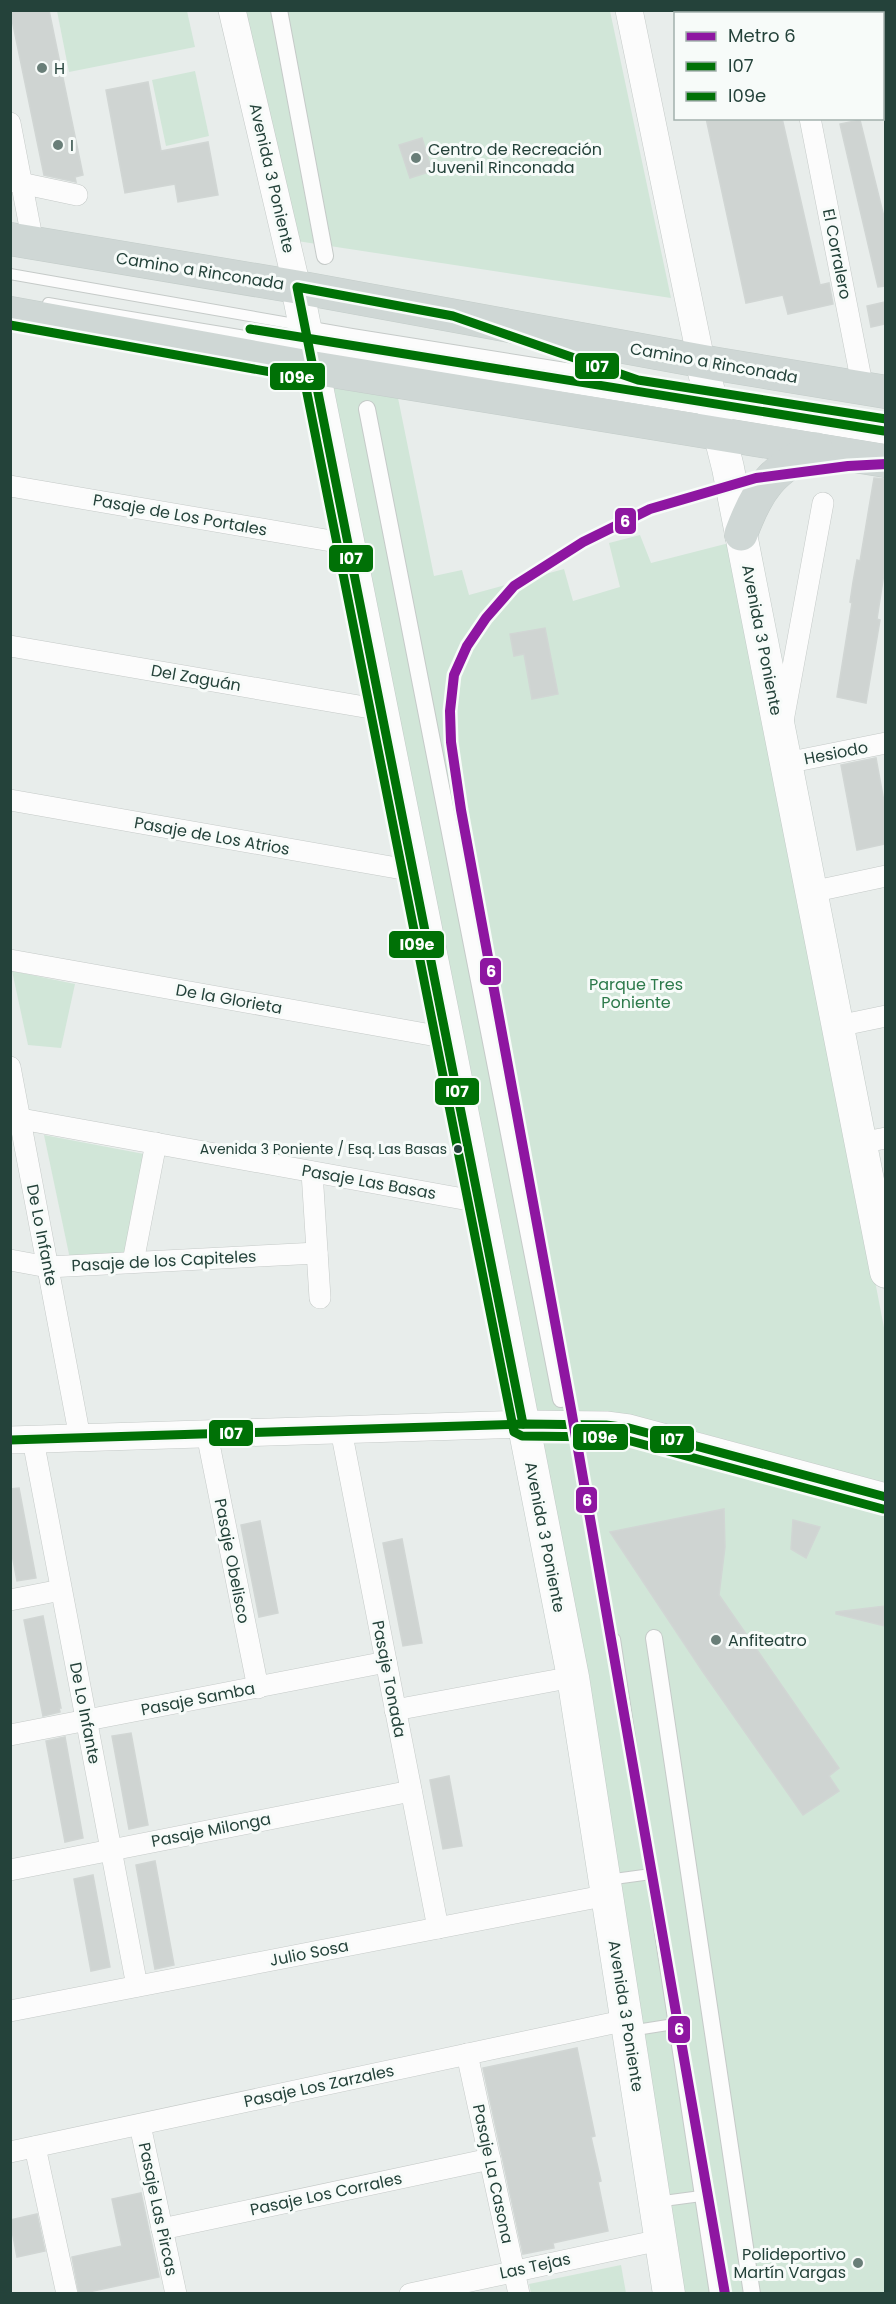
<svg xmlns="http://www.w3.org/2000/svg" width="896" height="2304" viewBox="0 0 896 2304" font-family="Poppins,sans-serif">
	<rect width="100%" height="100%" fill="#e8edeb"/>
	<!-- green -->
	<g fill="#d1e6d8">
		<path d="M 57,11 L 187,11 L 195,47 L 69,72 Z"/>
		<path d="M 246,11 L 610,11 L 671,298 L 297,241 Z"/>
		<path d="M 195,71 L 209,136 L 166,146 L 152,80 Z"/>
		<path d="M 333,385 L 397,393 L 434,576 L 462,570 L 469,595 L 564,569 L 573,601 L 620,587 L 609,543 L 640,535 L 651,563 L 733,542 L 885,1333 L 885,2293 L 677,2293 L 341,442 Z"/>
		<path d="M 12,971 L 75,984 L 61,1048 L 28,1045 Z"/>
		<path d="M 44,1135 L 144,1154 L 128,1253 L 70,1259 Z"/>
		<path d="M 621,2265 L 626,2293 L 531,2293 L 529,2284 Z"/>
	</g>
	<!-- building -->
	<g fill="#cfd4d2" stroke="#d1d6d4" stroke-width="1.5">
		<path d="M 10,10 L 49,10 L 83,175 L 75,177 L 76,182 L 44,175 Z"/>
		<path d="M 148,82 L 161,151 L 208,142 L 218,195 L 178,202 L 175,184 L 125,193 L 106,90 Z"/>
		<path d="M 706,118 L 782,118 L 820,285 L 829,283 L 833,304 L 788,314 L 783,295 L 746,303 Z"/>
		<path d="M 860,120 L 885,221 L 885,286 L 878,287 L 840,124 Z"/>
		<path d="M 422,138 L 432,171 L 410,178 L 399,145 Z"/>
		<path d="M 885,302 L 885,324 L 871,327 L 867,306 Z"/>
		<path d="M 874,478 L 885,479 L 885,567 L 877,619 L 880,620 L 866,703 L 837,697 L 852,603 L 850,602 L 853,582 L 857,560 L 860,561 Z"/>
		<path d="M 545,628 L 558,694 L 532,699 L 524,654 L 514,656 L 510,634 Z"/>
		<path d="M 876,758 L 885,807 L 885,844 L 857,850 L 841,765 Z"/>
		<path d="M 19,1488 L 36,1578 L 17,1581 L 10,1544 L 10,1489 Z"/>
		<path d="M 724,1509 L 725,1547 L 719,1595 L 839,1768 L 829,1776 L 839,1791 L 803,1815 L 703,1672 L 610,1532 Z"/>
		<path d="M 793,1520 L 820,1527 L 806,1558 L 791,1549 Z"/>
		<path d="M 260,1521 L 278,1613 L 259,1617 L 241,1525 Z"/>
		<path d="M 402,1539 L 422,1643 L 403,1646 L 383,1543 Z"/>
		<path d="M 885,1606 L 885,1626 L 836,1614 L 836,1612 Z"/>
		<path d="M 43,1616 L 61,1708 L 59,1708 L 60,1712 L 43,1716 L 24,1620 Z"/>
		<path d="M 131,1733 L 148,1825 L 129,1829 L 112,1736 Z"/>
		<path d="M 65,1737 L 83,1838 L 65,1842 L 46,1741 Z"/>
		<path d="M 449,1776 L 462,1846 L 443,1849 L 430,1780 Z"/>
		<path d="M 155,1861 L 174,1965 L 155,1969 L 136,1865 Z"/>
		<path d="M 93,1875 L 110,1967 L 91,1971 L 74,1879 Z"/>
		<path d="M 577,2048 L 595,2136 L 591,2137 L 601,2181 L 598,2182 L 608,2231 L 553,2243 L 554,2248 L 523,2254 L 483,2068 Z"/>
		<path d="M 141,2193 L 159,2277 L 79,2294 L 72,2257 L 122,2246 L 112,2199 Z"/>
		<path d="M 37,2214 L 45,2251 L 17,2257 L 10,2220 Z"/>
	</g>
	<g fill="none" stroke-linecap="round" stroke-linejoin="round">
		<!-- service casing -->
		<g stroke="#c5cac8" stroke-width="12">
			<g id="service">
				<path d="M 10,274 L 352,334 L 886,419"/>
				<path d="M 48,303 C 327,351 606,393 886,439"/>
				<path d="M 542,347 L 612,371"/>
				<path d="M 615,1639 L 715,2294"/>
				<path d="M 607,1880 L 651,1874"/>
				<path d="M 630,2031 L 674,2024"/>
				<path d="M 656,2202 L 701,2196"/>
			</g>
		</g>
		<!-- pedestrian casing -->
		<g stroke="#c5cac8" stroke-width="18">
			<g id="pedestrian">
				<path d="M 279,10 L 325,256"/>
				<path d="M 367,409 L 561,1399"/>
				<path d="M 654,1638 L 752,2294"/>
			</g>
		</g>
		<!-- minor casing -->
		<g stroke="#c5cac8" stroke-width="22">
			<g id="minor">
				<path d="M 789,10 L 789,14"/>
				<path d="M 810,118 L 863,389"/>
				<path d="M 10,123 L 33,243"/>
				<path d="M 11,181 L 77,195"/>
				<path d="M 10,486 L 349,544"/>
				<path d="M 10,646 L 382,710"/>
				<path d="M 783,721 L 823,503"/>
				<path d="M 786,763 L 886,743"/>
				<path d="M 10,800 L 414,871"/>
				<path d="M 811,892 L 886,876"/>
				<path d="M 10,960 L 448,1038"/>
				<path d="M 838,1026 L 886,1016"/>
				<path d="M 10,1067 L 80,1438"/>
				<path d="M 10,1117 L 480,1202"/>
				<path d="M 860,1143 L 886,1138"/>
				<path d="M 312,1172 L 320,1298"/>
				<path d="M 10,1260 L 48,1267 L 317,1253"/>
				<path d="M 133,1262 L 156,1143"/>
				<path d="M 341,1430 L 438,1928"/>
				<path d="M 207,1434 L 258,1688"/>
				<path d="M 33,1440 L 137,1986"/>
				<path d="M 10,1600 L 61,1590"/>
				<path d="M 395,1710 L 573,1677"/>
				<path d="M 10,1735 L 386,1662"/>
				<path d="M 10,1870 L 411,1791"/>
				<path d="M 10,2011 L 608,1895"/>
				<path d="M 467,2054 L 519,2294"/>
				<path d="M 140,2125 L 176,2294"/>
				<path d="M 35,2147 L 67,2294"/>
				<path d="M 10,2152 L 627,2020"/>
				<path d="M 162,2229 L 490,2159"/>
				<path d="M 410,2294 L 660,2240"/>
			</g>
		</g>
		<!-- tertiary casing -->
		<g stroke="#c5cac8" stroke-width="28">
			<g id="tertiary">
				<path d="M 232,10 L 297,287"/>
				<path d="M 629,10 L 701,360"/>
				<path d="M 10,1440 L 523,1424 L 606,1425 L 629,1428 L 886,1497"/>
			</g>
		</g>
		<!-- secondary casing -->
		<g stroke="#c3cbc8" stroke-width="33">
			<g id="secondary">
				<path d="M 297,287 L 448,1038 L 573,1677 L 669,2294"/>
				<path d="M 701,360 L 728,468 L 886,1272"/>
			</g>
		</g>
		<!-- primary casing -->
		<g stroke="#c3ccc9" stroke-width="34">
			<g id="primary">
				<path d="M 10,239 L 297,287 L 717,364 L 886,392"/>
				<path d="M 10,313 L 314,368 L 886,461"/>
				<path d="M 741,534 C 757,490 772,468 816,449"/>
			</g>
		</g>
		<!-- service -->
		<use href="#service" stroke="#fcfcfc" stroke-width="10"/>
		<!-- pedestrian -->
		<use href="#pedestrian" stroke="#fcfcfc" stroke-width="16"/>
		<!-- minor -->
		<use href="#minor" stroke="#fcfcfc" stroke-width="21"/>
		<!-- tertiary -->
		<use href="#tertiary" stroke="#fcfcfc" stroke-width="27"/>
		<!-- secondary -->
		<use href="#secondary" stroke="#fcfcfc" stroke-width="32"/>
		<!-- primary -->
		<use href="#primary" stroke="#cfd7d5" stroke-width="33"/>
		<!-- bus-1 casing -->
		<g stroke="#f7fbf9" stroke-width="14">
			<g id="bus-1">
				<path d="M 523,1424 L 297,287 L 453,316 L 638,380 L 886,419"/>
				<path d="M 10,1440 L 523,1424 L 606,1425 L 629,1428 L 886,1497"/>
			</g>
		</g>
		<!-- bus-2 casing -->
		<g stroke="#f7fbf9" stroke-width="14">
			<g id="bus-2">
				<path d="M 10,325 L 304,378 L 514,1432 L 522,1436 L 605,1437 L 627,1440 L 883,1509"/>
				<path d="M 250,329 L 884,431"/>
			</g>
		</g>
		<!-- bus-1 -->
		<use href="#bus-1" stroke="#007106" stroke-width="9"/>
		<!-- bus-2 -->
		<use href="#bus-2" stroke="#007106" stroke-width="9"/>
		<!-- metro-1 casing -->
		<g stroke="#f7fbf9" stroke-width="15">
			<path id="metro-1" d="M 725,2294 L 571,1409 L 461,810 L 451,742 L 450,711 L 454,675 L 467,646 L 486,618 L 514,586 L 583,542 L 650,509 L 756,478 L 848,466 L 886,464"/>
		</g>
		<!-- metro-1 -->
		<use href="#metro-1" stroke="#8e16a1" stroke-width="10"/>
	</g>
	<!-- markers -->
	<g fill="#697e78" stroke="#f7fbf9" stroke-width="2">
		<circle cx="42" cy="68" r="6"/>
		<circle cx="58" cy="145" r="6"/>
		<circle cx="416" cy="158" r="6"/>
		<circle cx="716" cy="1640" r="6"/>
		<circle cx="858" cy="2263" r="6"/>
	</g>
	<circle fill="#24423a" stroke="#f7fbf9" stroke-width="2" cx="458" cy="1149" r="5"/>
	<g text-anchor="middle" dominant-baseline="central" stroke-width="6" stroke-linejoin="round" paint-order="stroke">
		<!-- bus labels -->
		<g font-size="14" fill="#24423a" stroke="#f7fbf9" text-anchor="end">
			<text x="447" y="1149">Avenida 3 Poniente / Esq. Las Basas</text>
		</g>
		<!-- poi labels -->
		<g font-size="16" fill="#24423a" stroke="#f7fbf9" text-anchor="start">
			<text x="54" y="68">H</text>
			<text x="70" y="145">I</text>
			<text x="428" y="149">Centro de Recreación<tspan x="428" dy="18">Juvenil Rinconada</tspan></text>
			<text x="728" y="1640">Anfiteatro</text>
			<text x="846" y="2254" text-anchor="end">Polideportivo<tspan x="846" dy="18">Martín Vargas</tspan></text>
		</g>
		<!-- street labels -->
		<g font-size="16" fill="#24423a" stroke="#f7fbf9">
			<text transform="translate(272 178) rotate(77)">Avenida 3 Poniente</text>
			<text transform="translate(837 254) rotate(79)">El Corralero</text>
			<text transform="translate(200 271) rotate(9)">Camino a Rinconada</text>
			<text transform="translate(714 363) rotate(10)">Camino a Rinconada</text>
			<text transform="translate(180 515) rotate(10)">Pasaje de Los Portales</text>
			<text transform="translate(762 640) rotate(79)">Avenida 3 Poniente</text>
			<text transform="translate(196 678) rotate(10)">Del Zaguán</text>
			<text transform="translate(836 753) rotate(-11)">Hesiodo</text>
			<text transform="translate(212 836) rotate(10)">Pasaje de Los Atrios</text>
			<text transform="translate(229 999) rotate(10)">De la Glorieta</text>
			<text transform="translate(369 1182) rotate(10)">Pasaje Las Basas</text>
			<text transform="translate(42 1235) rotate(79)">De Lo Infante</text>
			<text transform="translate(164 1261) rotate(-3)">Pasaje de los Capiteles</text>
			<text transform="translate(545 1537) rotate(79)">Avenida 3 Poniente</text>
			<text transform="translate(232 1561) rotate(79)">Pasaje Obelisco</text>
			<text transform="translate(389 1679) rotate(79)">Pasaje Tonada</text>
			<text transform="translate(198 1699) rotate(-11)">Pasaje Samba</text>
			<text transform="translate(85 1713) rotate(79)">De Lo Infante</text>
			<text transform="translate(211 1830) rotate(-11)">Pasaje Milonga</text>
			<text transform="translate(309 1953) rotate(-11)">Julio Sosa</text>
			<text transform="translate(626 2016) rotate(81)">Avenida 3 Poniente</text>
			<text transform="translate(319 2086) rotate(-12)">Pasaje Los Zarzales</text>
			<text transform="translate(493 2174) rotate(78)">Pasaje La Casona</text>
			<text transform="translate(326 2194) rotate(-12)">Pasaje Los Corrales</text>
			<text transform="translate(158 2209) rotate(78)">Pasaje Las Pircas</text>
			<text transform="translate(535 2266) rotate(-12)">Las Tejas</text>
		</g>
		<!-- park labels -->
		<g font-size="16" fill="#2d7a4b" stroke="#f7fbf9">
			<text x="636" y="984">Parque Tres<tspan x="636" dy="18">Poniente</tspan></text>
		</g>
	</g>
	<g stroke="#f7fbf9" stroke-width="2">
		<rect x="574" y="352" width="46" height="28" rx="6" fill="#007106"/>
		<rect x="269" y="362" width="57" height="29" rx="6" fill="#007106"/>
		<rect x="614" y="507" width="23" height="28" rx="6" fill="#8e16a1"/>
		<rect x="328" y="544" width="46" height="29" rx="6" fill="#007106"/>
		<rect x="388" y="930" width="57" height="29" rx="6" fill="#007106"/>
		<rect x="479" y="957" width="23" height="29" rx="6" fill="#8e16a1"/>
		<rect x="434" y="1077" width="46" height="29" rx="6" fill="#007106"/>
		<rect x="208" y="1419" width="46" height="28" rx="6" fill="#007106"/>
		<rect x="572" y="1423" width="57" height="28" rx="6" fill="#007106"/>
		<rect x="649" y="1425" width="46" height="29" rx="6" fill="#007106"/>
		<rect x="575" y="1486" width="23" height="28" rx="6" fill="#8e16a1"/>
		<rect x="667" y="2015" width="24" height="29" rx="6" fill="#8e16a1"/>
	</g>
	<g font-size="16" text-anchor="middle" font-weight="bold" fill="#fff">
		<text x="597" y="372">I07</text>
		<text x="297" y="383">I09e</text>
		<text x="625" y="527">6</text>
		<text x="351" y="564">I07</text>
		<text x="417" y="950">I09e</text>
		<text x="491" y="977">6</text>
		<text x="457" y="1097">I07</text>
		<text x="231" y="1439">I07</text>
		<text x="600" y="1443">I09e</text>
		<text x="672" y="1445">I07</text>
		<text x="587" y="1506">6</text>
		<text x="679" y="2035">6</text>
	</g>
	<!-- border -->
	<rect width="896" height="2304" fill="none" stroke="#24423a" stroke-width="24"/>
	<!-- legend -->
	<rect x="674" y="12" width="210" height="108" fill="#f7fbf9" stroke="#a3b1ad" stroke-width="1.5"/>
	<rect x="686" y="32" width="30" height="9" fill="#8e16a1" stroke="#a3b1ad" stroke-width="1.5"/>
	<text x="728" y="42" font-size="18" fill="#24423a">Metro 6</text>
	<rect x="686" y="62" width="30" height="9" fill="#007106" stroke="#a3b1ad" stroke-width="1.5"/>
	<text x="728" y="72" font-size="18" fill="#24423a">I07</text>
	<rect x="686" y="92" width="30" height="9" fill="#007106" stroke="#a3b1ad" stroke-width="1.5"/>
	<text x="728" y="102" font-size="18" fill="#24423a">I09e</text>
</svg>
